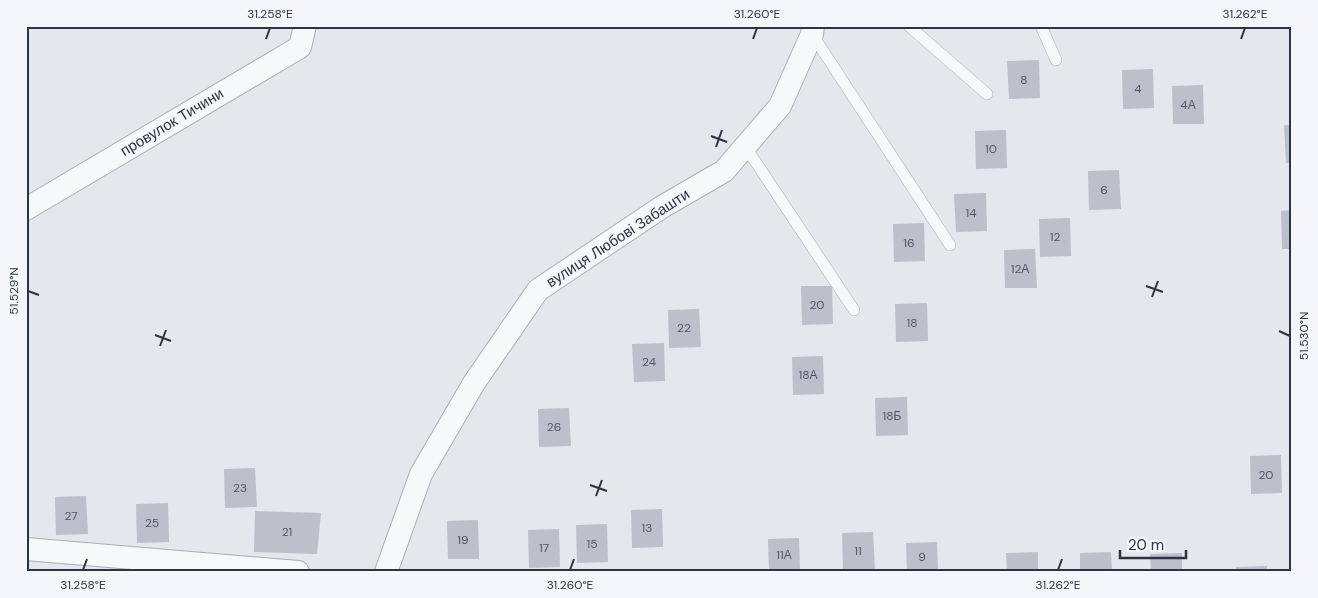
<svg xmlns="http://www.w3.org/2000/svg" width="1318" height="598" viewBox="0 0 1318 598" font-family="'DM Sans',sans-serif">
	<rect width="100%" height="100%" fill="#e4e7ec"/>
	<!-- building -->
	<g fill="#bbc0ca">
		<path d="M 1039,60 L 1040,98 L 1009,99 L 1007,61 Z"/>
		<path d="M 1153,69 L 1154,108 L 1123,109 L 1122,70 Z"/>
		<path d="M 1203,85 L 1204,124 L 1173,124 L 1172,86 Z"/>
		<path d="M 1284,125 L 1292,125 L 1292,163 L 1286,163 Z"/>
		<path d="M 1006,130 L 1007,168 L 976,169 L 975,131 Z"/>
		<path d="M 1119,170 L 1121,209 L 1089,210 L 1088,171 Z"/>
		<path d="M 986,193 L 987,231 L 956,232 L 954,194 Z"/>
		<path d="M 1292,210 L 1292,249 L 1282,249 L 1281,211 Z"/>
		<path d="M 1070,218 L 1071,256 L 1040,257 L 1039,219 Z"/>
		<path d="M 924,223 L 925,261 L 894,262 L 893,224 Z"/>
		<path d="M 1035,249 L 1037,288 L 1005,288 L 1004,250 Z"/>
		<path d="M 801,286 L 832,286 L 833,324 L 802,325 Z"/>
		<path d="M 927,303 L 928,341 L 896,342 L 895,304 Z"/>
		<path d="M 699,309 L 701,347 L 669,348 L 668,310 Z"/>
		<path d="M 1292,333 L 1292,361 L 1290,361 L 1289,334 Z"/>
		<path d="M 664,343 L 665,381 L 634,382 L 632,344 Z"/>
		<path d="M 823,356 L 824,394 L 793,395 L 792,357 Z"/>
		<path d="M 907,397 L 908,435 L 876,436 L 875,398 Z"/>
		<path d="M 569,408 L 571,446 L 539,447 L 538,409 Z"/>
		<path d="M 1281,455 L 1282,493 L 1251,494 L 1250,456 Z"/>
		<path d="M 255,468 L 257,507 L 225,508 L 224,469 Z"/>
		<path d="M 86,496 L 88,534 L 56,535 L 55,497 Z"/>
		<path d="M 168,503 L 169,542 L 137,543 L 136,504 Z"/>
		<path d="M 662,509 L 663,547 L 632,548 L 631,510 Z"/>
		<path d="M 255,511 L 321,513 L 317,554 L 254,552 Z"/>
		<path d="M 478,520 L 479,559 L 448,559 L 447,521 Z"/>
		<path d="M 607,524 L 608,562 L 577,563 L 576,525 Z"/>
		<path d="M 559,529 L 560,567 L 529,568 L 528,530 Z"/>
		<path d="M 873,532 L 875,570 L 843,571 L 842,533 Z"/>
		<path d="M 799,538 L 800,572 L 769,572 L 768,539 Z"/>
		<path d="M 937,542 L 938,572 L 907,572 L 906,543 Z"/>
		<path d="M 1038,552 L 1038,572 L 1007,572 L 1006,553 Z"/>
		<path d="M 1111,552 L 1112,572 L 1080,572 L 1080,553 Z"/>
		<path d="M 1182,553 L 1182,572 L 1151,572 L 1150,554 Z"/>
		<path d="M 1267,566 L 1267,572 L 1236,572 L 1236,567 Z"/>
	</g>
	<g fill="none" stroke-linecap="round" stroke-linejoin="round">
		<!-- lane casing -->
		<g stroke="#a9aeb7" stroke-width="12">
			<g id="lane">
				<path d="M 909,26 L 987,94"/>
				<path d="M 1041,26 L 1056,60"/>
				<path d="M 812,34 L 950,245"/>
				<path d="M 745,146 L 854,310"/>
			</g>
		</g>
		<!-- street casing -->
		<g stroke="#a9aeb7" stroke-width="24">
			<g id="street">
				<path d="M 26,209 L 300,47 L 305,26"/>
				<path d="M 26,549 L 298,572"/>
				<path d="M 386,572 L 421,474 L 474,383 L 538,290 L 662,207 L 724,171 L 780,106 L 812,34 L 813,26"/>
			</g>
		</g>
		<!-- lane -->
		<use href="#lane" stroke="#f7f8fa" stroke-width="11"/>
		<!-- street -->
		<use href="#street" stroke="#f7f8fa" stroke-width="22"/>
	</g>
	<!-- ticks -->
	<path fill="none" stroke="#2b3445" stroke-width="2" d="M 266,39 L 270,28M 753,39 L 757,28M 1241,39 L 1245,28M 711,136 L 727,142M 716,147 L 722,130M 1146,286 L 1163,292M 28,291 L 39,295M 1152,297 L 1158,281M 1279,331 L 1290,336M 155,335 L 171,341M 160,346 L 166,330M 590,485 L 607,491M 596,496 L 602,480M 83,570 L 87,559M 570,570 L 574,559M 1058,570 L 1062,559"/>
	<g text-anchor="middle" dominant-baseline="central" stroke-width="4" stroke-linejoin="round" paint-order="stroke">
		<!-- number labels -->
		<g font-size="12" fill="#4f5766">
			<text x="1024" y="80">8</text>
			<text x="1138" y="89">4</text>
			<text x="1188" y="105">4А</text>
			<text x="991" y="149">10</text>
			<text x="1104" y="190">6</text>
			<text x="971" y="213">14</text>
			<text x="1055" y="237">12</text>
			<text x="909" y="243">16</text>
			<text x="1020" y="269">12А</text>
			<text x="817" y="305">20</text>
			<text x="912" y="323">18</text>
			<text x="684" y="328">22</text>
			<text x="649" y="362">24</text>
			<text x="808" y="375">18А</text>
			<text x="892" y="416">18Б</text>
			<text x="554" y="427">26</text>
			<text x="1266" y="475">20</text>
			<text x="240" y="488">23</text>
			<text x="71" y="516">27</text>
			<text x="152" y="523">25</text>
			<text x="647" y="528">13</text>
			<text x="287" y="532">21</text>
			<text x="463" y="540">19</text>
			<text x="592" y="544">15</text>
			<text x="544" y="548">17</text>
			<text x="858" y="551">11</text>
			<text x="784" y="555">11А</text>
			<text x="922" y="557">9</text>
		</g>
		<!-- street labels -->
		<g font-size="15" fill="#2b3445" stroke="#f4f6f9">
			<text transform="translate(172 122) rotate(-31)">провулок Тичини</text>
			<text transform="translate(618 238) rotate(-33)">вулиця Любові Забашти</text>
		</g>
	</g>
	<!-- border -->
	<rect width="1318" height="598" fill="none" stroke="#f4f6f9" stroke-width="55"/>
	<!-- scale -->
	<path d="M1120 550v8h66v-8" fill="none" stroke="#2b3445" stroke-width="2.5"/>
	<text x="1128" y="550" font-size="15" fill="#2b3445" stroke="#f4f6f9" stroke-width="4" paint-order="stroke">20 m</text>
	<rect x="28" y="28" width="1262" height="542" fill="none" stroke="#2b3445" stroke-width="2"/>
	<g font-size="12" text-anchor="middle" fill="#2b3445">
		<text x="270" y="18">31.258°E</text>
		<text x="757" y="18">31.260°E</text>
		<text x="1245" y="18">31.262°E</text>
		<text transform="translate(14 291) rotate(-90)" y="4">51.529°N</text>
		<text transform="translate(1304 336) rotate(-90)" y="4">51.530°N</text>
		<text x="83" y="589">31.258°E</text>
		<text x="570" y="589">31.260°E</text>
		<text x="1058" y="589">31.262°E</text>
	</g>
</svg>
